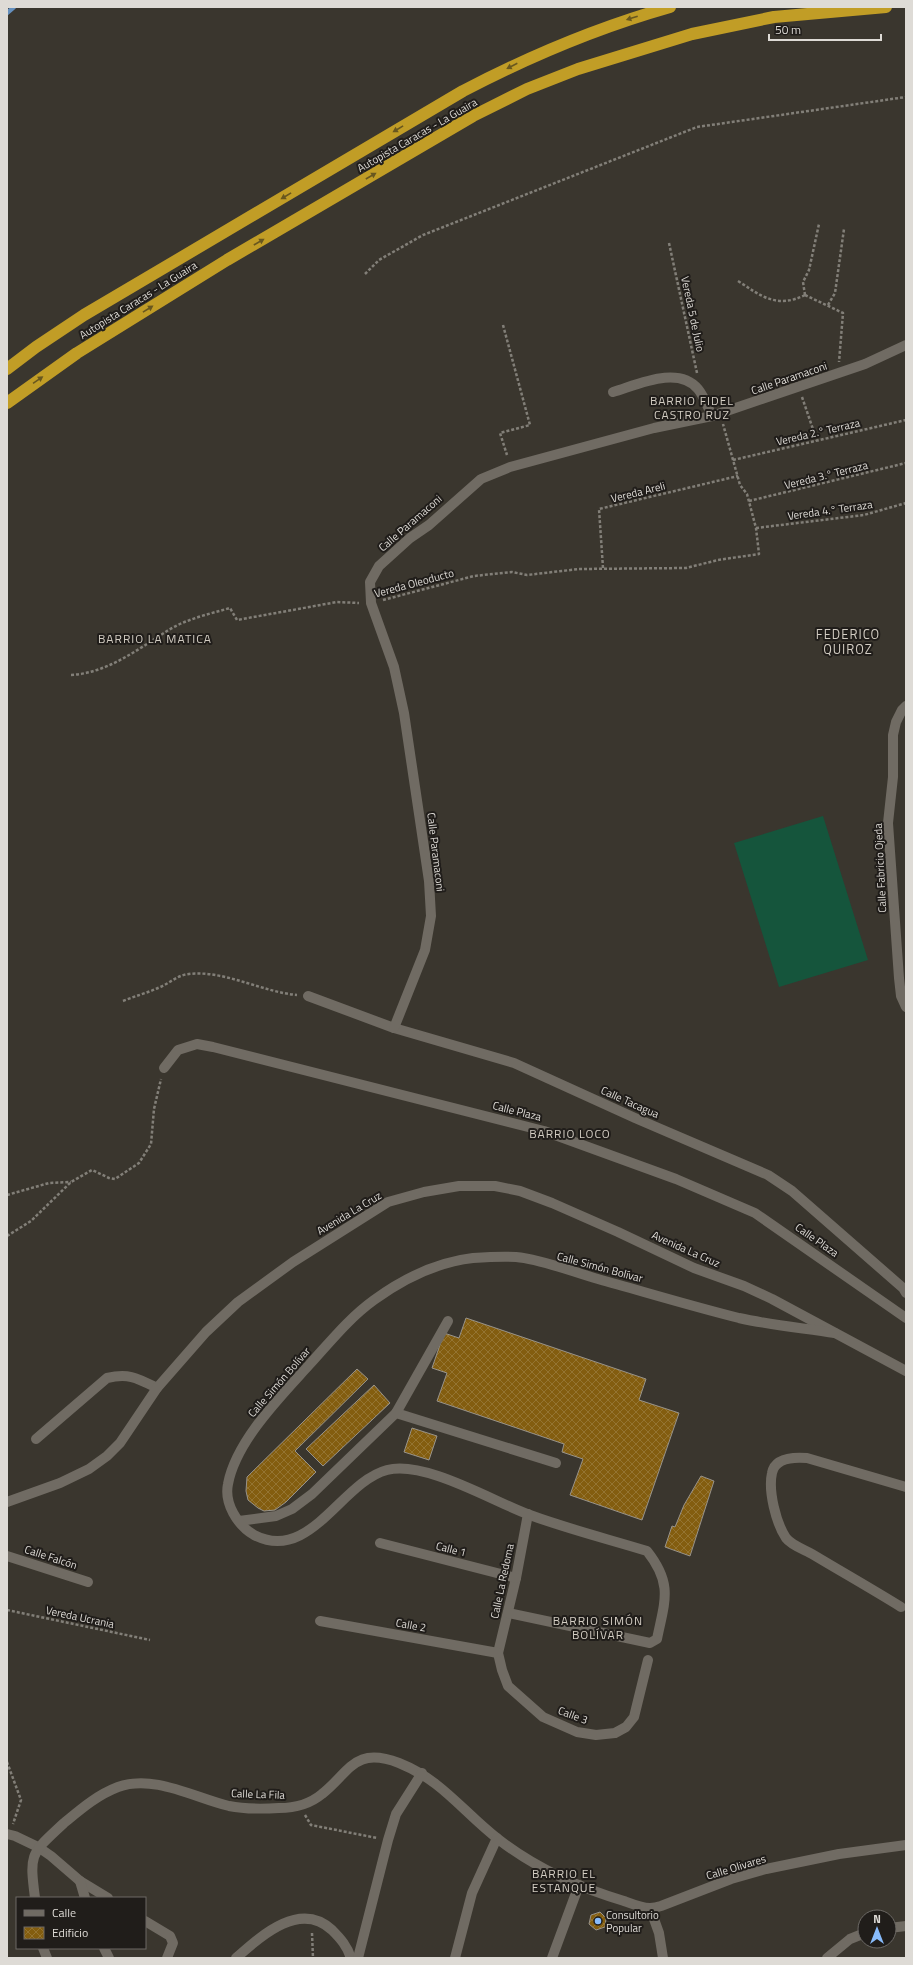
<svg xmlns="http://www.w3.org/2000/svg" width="913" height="1965" viewBox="0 0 913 1965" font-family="'Titillium Web',sans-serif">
	<defs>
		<pattern id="building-cross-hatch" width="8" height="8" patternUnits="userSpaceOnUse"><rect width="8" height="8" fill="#835d0f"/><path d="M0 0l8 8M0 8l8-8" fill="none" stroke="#947431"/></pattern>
	</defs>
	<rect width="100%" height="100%" fill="#3a362e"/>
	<!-- pitch -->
	<path fill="#15553c" d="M 823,816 L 868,960 L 779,987 L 734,843 Z"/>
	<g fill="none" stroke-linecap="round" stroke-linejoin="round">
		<!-- stream -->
		<path stroke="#6590be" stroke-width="4.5" d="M 7,13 L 14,7"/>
	</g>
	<!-- building -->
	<g fill="url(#building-cross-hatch)" stroke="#98938a">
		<path d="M 466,1318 L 646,1379 L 639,1400 L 679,1413 L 642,1520 L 570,1495 L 583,1459 L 562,1452 L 564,1444 L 437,1401 L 447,1373 L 432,1368 L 444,1333 L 459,1338 Z"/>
		<path d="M 357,1369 L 368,1379 L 295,1451 L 316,1472 L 286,1502 L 275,1510 L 264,1511 L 258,1508 L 248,1500 L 246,1491 L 247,1477 Z"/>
		<path d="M 374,1385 L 390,1403 L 323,1466 L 306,1449 Z"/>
		<path d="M 412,1428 L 437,1436 L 429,1460 L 404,1452 Z"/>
		<path d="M 701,1476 L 714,1481 L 690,1556 L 665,1547 L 672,1526 L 675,1527 L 684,1505 Z"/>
		<path d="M 600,1912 L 606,1918 L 605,1927 L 596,1930 L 589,1924 L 591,1915 Z"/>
	</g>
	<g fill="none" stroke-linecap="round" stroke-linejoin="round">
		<!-- path -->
		<g stroke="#827f78" stroke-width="2.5" stroke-dasharray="3 2" stroke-linecap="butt">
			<path d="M 669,243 L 697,373"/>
			<path d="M 365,274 L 379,260 L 423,235 L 697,127 L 906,97"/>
			<path d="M 738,281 C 761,296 777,309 805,295"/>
			<path d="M 805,295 L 843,313 L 839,362"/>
			<path d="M 805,295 L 803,282 L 809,270 L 819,224"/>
			<path d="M 828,305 L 835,293 L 844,229"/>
			<path d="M 503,325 L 530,425 L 500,433 L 507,455"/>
			<path d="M 802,397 L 817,441"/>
			<path d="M 733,460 L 906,420"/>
			<path d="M 749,501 L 906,463"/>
			<path d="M 756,528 L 864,515 L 906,503"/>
			<path d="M 603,568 L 599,509 L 738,476"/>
			<path d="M 383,600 L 474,576 L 512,572 L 527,575 L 579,569 L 686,568 L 718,560 L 759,554 L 756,528 L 747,494 L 740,485 L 723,424"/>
			<path d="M 71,675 C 107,673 137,650 167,631 C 186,619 209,614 230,608 L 237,620 L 337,602 L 359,603"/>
			<path d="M 123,1001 C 135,996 147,993 158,988 C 169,984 177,975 189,974 C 225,970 262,992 297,995"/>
			<path d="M 7,1195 L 49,1183 L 71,1182"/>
			<path d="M 7,1236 L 31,1221 L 71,1182 L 92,1170 L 109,1178 L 115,1179 L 139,1163 L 151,1144 L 154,1109 L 161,1079"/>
			<path d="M 7,1610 L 150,1640"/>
			<path d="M 7,1762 L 21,1800 L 13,1824"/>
			<path d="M 305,1815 L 311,1825 L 377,1838"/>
			<path d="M 312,1933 L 313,1958"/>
		</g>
		<!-- minor -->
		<g stroke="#706b63" stroke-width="10">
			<path d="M 613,392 C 637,385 678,365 698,389 C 704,396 708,408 712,416"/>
			<path d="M 906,706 L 902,710 L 896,722 L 893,735 L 893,777 L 888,823 L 899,978 L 901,996 L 906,1007"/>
			<path d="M 308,996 L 394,1028 L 514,1063 L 635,1118 L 768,1175 L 792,1191 L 903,1288 L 906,1293"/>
			<path d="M 394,1028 L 425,950 L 431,916 L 429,881 L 404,713 L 394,667 L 371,603 L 370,582 L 379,566 L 410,538 L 429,525 L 481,479 L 510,467 L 654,428 L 712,416 L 865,364 L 906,345"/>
			<path d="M 164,1068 L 178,1050 L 197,1044 L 213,1047 L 544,1131 L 676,1179 L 755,1213 L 906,1318"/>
			<path d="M 396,1413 L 556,1463"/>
			<path d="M 36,1439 L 107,1378 C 129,1373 137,1378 157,1388"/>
			<path d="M 7,1502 L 60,1483 L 89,1469 L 107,1456 L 120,1443 L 157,1388 L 206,1332 L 238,1302 L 293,1262 L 388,1202 L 424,1192 L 459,1186 L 495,1186 L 520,1191 L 552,1203 L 618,1232 L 694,1268 L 744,1286 L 772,1299 L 906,1371"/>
			<path d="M 528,1514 L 516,1578 L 498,1653 L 502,1670 L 508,1686 L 543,1717 L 577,1732 L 596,1735 L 615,1733 L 626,1727 L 634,1717 L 648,1660"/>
			<path d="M 239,1521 L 276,1516 L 292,1509 L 312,1494 L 396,1413 L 448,1321"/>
			<path d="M 380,1543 L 516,1578"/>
			<path d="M 7,1556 L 88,1582"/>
			<path d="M 901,1607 C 872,1589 842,1572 812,1554 C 805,1550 791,1545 786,1538 C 776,1523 768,1491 772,1473 C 775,1457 794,1457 807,1458 L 906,1487"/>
			<path d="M 508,1613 L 650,1643 L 657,1639 C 665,1600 673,1584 647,1551 C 608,1539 568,1529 530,1515 C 494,1502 425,1460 387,1470 C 341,1482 310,1564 254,1535 C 237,1525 224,1503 228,1484 C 236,1441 281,1396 309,1365 C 330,1342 349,1318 374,1300 C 403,1279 437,1262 473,1258 C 487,1257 502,1256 516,1257 C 541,1259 573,1272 598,1279 C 645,1292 691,1306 739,1318 C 770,1325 803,1328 835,1333"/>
			<path d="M 320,1621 L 498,1653"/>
			<path d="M 7,1834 L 15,1836 L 38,1847 L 51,1856 L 80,1881 L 108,1898"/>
			<path d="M 80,1881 L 85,1898"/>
			<path d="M 35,1898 C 29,1852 31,1854 64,1823 C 81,1809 97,1795 118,1787 C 154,1774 195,1798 229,1806 C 244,1809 263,1809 279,1808 C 294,1808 310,1804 322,1794 C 350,1772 354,1746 399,1763 C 442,1780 463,1812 498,1839 C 534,1867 580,1888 624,1901 C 632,1904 642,1908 650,1908 C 654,1908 658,1907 661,1906 L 731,1879 L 766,1869 L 839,1854 L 906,1845"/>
			<path d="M 650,1908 L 659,1933 L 663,1958"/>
			<path d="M 145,1921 L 170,1936 L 173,1943 L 167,1958"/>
			<path d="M 889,1928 L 906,1926"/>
			<path d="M 43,1948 L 47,1958"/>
			<path d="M 104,1948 L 109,1958"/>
			<path d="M 236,1958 C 261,1936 300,1900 332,1930 C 341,1939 347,1946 351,1958"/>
			<path d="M 358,1958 L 388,1840 L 396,1814 L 422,1773"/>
			<path d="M 455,1958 L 472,1893 L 497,1838"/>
			<path d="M 552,1958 L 579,1885"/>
			<path d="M 827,1958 L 850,1939 L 865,1933"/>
		</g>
		<!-- highway -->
		<g stroke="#c19d26" stroke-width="12">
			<path d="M 7,369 L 36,347 L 84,315 L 463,91 C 530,56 596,28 670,7"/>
			<path d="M 7,403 L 77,353 L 227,260 L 473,116 L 527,89 L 578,69 L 692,34 L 774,17 L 886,7"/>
		</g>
	</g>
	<!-- one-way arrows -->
	<defs><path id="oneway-solid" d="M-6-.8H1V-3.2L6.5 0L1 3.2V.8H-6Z"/></defs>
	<g fill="#68571f">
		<use href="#oneway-solid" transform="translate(632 18) rotate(162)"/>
		<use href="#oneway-solid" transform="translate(512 66) rotate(153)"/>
		<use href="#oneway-solid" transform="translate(398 129) rotate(149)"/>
		<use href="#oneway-solid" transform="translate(371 176) rotate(-30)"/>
		<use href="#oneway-solid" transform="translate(286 196) rotate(149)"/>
		<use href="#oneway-solid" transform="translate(259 242) rotate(-30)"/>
		<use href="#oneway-solid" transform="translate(148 309) rotate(-32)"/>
		<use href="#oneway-solid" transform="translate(38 380) rotate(-34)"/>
	</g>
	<!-- markers -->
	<circle fill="#87bbfb" stroke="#201d1a" stroke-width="1.5" cx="598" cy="1921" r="4"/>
	<g text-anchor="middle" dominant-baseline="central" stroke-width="4" stroke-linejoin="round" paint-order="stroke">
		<!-- street labels -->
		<g font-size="11" fill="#dedbd6" stroke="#201d1a">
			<text transform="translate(417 135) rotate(-30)">Autopista Caracas - La Guaira</text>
			<text transform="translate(138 300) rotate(-32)">Autopista Caracas - La Guaira</text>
			<text transform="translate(693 314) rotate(78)">Vereda 5 de Julio</text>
			<text transform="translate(789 378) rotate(-19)">Calle Paramaconi</text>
			<text transform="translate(818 432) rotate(-13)">Vereda 2.° Terraza</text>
			<text transform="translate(826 475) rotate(-14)">Vereda 3.° Terraza</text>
			<text transform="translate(638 492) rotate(-14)">Vereda Areli</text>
			<text transform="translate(830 510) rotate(-8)">Vereda 4.° Terraza</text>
			<text transform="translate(410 523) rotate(-41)">Calle Paramaconi</text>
			<text transform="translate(414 583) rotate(-15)">Vereda Oleoducto</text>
			<text transform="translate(436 852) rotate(83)">Calle Paramaconi</text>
			<text transform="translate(880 868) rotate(-93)">Calle Fabricio Ojeda</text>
			<text transform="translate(630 1102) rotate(24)">Calle Tacagua</text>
			<text transform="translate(517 1111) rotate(14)">Calle Plaza</text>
			<text transform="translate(349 1213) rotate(-31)">Avenida La Cruz</text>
			<text transform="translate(817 1240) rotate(35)">Calle Plaza</text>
			<text transform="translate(686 1249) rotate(24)">Avenida La Cruz</text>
			<text transform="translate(600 1267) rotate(15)">Calle Simón Bolívar</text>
			<text transform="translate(279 1382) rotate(-49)">Calle Simón Bolívar</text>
			<text transform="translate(451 1549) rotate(14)">Calle 1</text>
			<text transform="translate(51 1557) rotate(18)">Calle Falcón</text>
			<text transform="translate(502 1581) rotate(-78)">Calle La Redoma</text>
			<text transform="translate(80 1617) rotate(12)">Vereda Ucrania</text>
			<text transform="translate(411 1625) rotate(10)">Calle 2</text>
			<text transform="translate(573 1715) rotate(20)">Calle 3</text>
			<text transform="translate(258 1794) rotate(2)">Calle La Fila</text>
			<text transform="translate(736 1867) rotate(-17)">Calle Olivares</text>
		</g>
		<!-- poi labels -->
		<g font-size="11" fill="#dedbd6" stroke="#201d1a" text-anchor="start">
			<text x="606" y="1915">Consultorio<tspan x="606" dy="13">Popular</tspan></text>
		</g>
		<!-- neighbourhood labels -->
		<g font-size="12" letter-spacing="1" fill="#d3cdc3" stroke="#201d1a">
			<text x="692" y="400">BARRIO FIDEL<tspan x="692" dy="14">CASTRO RUZ</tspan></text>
			<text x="155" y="638">BARRIO LA MATICA</text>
			<text x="570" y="1133">BARRIO LOCO</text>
			<text x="598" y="1620">BARRIO SIMÓN<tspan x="598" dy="14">BOLÍVAR</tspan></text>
			<text x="564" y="1873">BARRIO EL<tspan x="564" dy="14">ESTANQUE</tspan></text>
		</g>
		<!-- quarter labels -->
		<g font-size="13" letter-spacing="1" fill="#d3cdc3" stroke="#201d1a">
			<text x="848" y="634">FEDERICO<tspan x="848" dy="15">QUIROZ</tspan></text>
		</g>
	</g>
	<!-- border -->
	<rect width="913" height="1965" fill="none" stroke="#dedbd6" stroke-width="16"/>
	<!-- legend -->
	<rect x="16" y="1897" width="130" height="52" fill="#201d1a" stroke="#6c6965"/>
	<rect x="24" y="1910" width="20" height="6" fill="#706b63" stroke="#6c6965"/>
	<text x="52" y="1917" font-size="12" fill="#dedbd6">Calle</text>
	<rect x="24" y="1927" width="20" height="12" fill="url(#building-cross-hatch)" stroke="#6c6965"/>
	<text x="52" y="1937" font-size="12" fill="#dedbd6">Edificio</text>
	<!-- north arrow -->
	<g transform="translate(877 1929)"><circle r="19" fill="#201d1a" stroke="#6c6965"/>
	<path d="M0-3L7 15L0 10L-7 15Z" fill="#87bbfb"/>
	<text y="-6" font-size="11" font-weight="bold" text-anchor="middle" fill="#dedbd6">N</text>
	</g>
	<!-- scale -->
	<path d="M769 34v6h112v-6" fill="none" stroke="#dedbd6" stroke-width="2"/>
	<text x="775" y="34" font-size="12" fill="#dedbd6" stroke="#201d1a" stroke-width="3" paint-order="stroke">50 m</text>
</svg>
